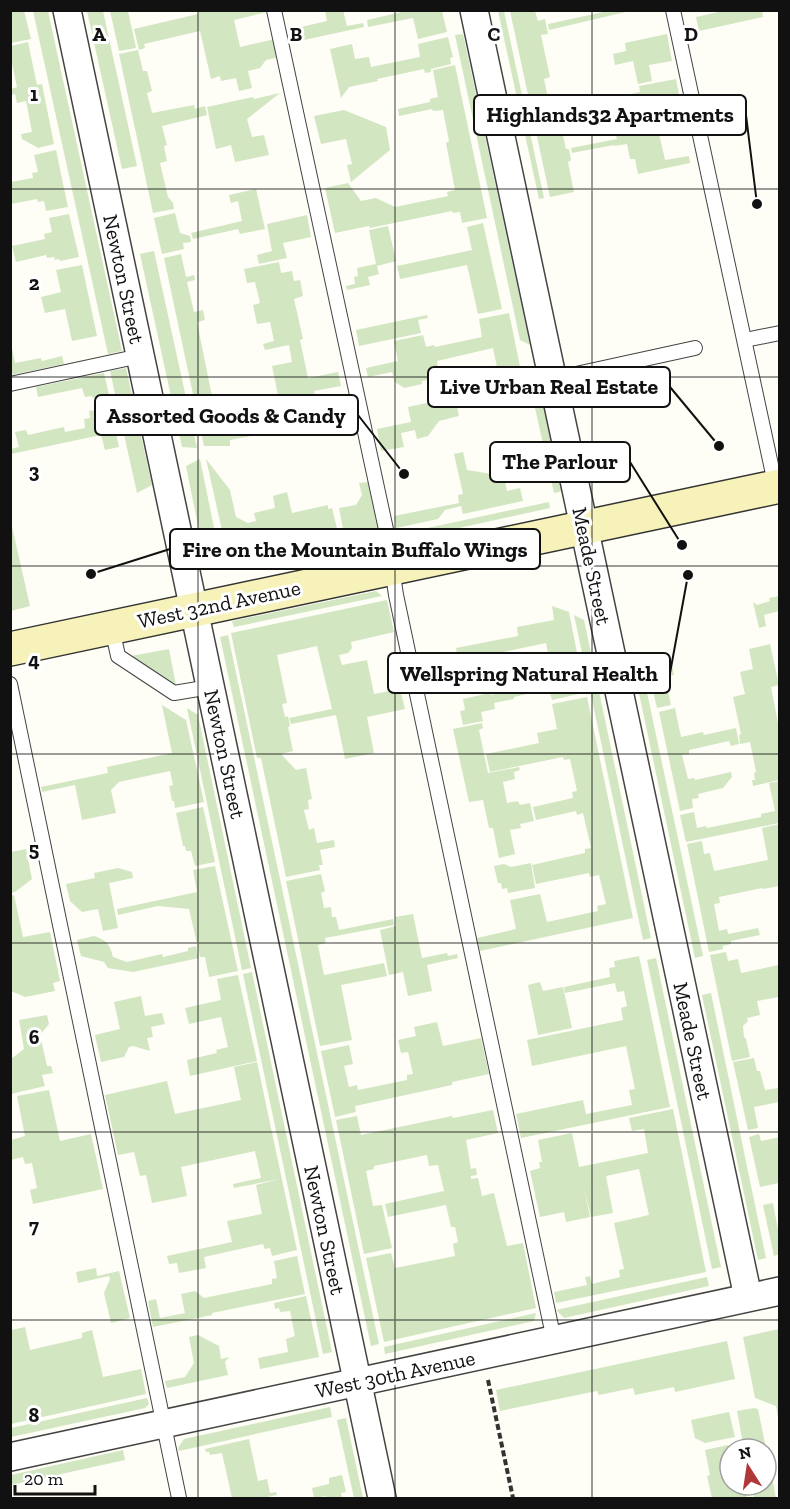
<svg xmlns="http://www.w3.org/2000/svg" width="790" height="1509" viewBox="0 0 790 1509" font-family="'Zilla Slab',serif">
	<rect width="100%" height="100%" fill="#fefdf6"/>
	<!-- green -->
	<g fill="#d3e6c2">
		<path d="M 343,10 L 347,26 L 363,23 L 364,27 L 304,40 L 301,27 L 327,21 L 325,11 Z"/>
		<path d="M 410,10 L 442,11 L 447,32 L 418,39 L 413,18 L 368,27 L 367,20 Z"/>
		<path d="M 513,10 L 535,11 L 538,21 L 545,19 L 548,34 L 541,35 L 550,77 L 544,79 L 555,132 L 562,131 L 566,149 L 569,149 L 571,160 L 568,162 L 574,192 L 550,197 L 510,11 Z"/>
		<path d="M 634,10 L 549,30 L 548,24 L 603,12 L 603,11 Z"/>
		<path d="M 10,11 L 24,11 L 31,39 L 11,43 Z"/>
		<path d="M 33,11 L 48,11 L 122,351 L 108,354 Z"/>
		<path d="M 87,11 L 103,11 L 137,166 L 122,169 Z"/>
		<path d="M 110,11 L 128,11 L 136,48 L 119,51 Z"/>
		<path d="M 197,11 L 266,11 L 267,12 L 234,20 L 240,47 L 275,39 L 279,57 L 266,60 L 260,68 L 248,71 L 252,88 L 239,91 L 236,78 L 221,81 L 220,76 L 211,79 L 200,31 L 144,44 L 145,48 L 139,50 L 134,29 L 198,14 Z"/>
		<path d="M 498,11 L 504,11 L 544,198 L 539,199 Z"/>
		<path d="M 762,11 L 763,17 L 699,31 L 696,17 L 723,11 Z"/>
		<path d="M 463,34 L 530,345 L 520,340 L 455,35 Z"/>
		<path d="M 667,34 L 672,61 L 649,65 L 652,81 L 638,84 L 633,61 L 615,65 L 613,54 L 626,51 L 625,43 Z"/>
		<path d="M 448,37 L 453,57 L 450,58 L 451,64 L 431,69 L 431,72 L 425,73 L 424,69 L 377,79 L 378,81 L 349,87 L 341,98 L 330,49 L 352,44 L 355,59 L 369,57 L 371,67 L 420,57 L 418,44 Z"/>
		<path d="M 28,42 L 37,85 L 42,84 L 54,144 L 38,148 L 22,139 L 21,134 L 32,132 L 26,101 L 17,103 L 15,94 L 11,95 L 11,89 L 17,87 L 11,58 L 11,46 Z"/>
		<path d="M 138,50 L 143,71 L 147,71 L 152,91 L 147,93 L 152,113 L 194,105 L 195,109 L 205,106 L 207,115 L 162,126 L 167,145 L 164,146 L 167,161 L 160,163 L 168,197 L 173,203 L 174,209 L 153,213 L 119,54 Z"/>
		<path d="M 455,65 L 487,218 L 462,223 L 460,212 L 453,213 L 452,211 L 370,228 L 369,226 L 335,233 L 325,188 L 348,183 L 361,201 L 376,198 L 395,207 L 448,196 L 447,192 L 455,190 L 446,143 L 449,141 L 443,110 L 433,111 L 432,109 L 399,116 L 398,109 L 430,102 L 430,99 L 438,97 L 433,70 Z"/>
		<path d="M 676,79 L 679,95 L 668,98 L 668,101 L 657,103 L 663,133 L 659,134 L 665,160 L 689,156 L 690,163 L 638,174 L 635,159 L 630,159 L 627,144 L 615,146 L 614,145 L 572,153 L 571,148 L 617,139 L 616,136 L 628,134 L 623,108 L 610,110 L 609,104 L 623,101 L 622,96 L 640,92 L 639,86 Z"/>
		<path d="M 280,93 L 247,119 L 252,137 L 264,135 L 269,155 L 235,162 L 231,145 L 216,149 L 207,107 L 253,97 L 254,99 Z"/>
		<path d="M 344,110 L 386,127 L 390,150 L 351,182 L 347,165 L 352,164 L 346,139 L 321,144 L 314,116 Z"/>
		<path d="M 56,150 L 68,207 L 46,211 L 44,201 L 38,202 L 37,199 L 11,204 L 11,182 L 33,178 L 32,173 L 38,172 L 34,155 Z"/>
		<path d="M 256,189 L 265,229 L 240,234 L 238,229 L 193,239 L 191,233 L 242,221 L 238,201 L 231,203 L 229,195 Z"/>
		<path d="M 175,213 L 180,233 L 190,236 L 191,242 L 183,243 L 184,249 L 162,254 L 154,218 Z"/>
		<path d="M 69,214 L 79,257 L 60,261 L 59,259 L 55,260 L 54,257 L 47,258 L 46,255 L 16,262 L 12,246 L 45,239 L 44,234 L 52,232 L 49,218 Z"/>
		<path d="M 307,215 L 311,237 L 283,243 L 287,258 L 259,264 L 257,255 L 272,251 L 267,224 Z"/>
		<path d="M 483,223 L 502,309 L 478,314 L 467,265 L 400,279 L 397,266 L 472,250 L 467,227 Z"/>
		<path d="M 388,226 L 396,261 L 377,266 L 379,274 L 368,277 L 370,285 L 347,290 L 346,286 L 355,284 L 354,277 L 358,276 L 357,268 L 376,264 L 369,230 Z"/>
		<path d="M 154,251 L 197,448 L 182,447 L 140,254 Z"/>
		<path d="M 181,254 L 186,277 L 194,275 L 195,280 L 187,282 L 194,312 L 203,310 L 205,320 L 197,322 L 219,431 L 259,423 L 261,434 L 230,440 L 230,446 L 204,446 L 164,258 Z"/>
		<path d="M 279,262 L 281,273 L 292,271 L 294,281 L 300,280 L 303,296 L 294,299 L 303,339 L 300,340 L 308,378 L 338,372 L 341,386 L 314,391 L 317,408 L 282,415 L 272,366 L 292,362 L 289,345 L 265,350 L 263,344 L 274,341 L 270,322 L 257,324 L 253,305 L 260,303 L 255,282 L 247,283 L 244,269 Z"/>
		<path d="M 82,265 L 97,336 L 72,341 L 65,309 L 45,313 L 41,297 L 61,292 L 56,270 Z"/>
		<path d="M 509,313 L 523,381 L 501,386 L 493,348 L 437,361 L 439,374 L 433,375 L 433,379 L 422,381 L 422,384 L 404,388 L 395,382 L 392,372 L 368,377 L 366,368 L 398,361 L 394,341 L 423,335 L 426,347 L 434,345 L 435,347 L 482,337 L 479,319 Z"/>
		<path d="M 427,315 L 428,318 L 418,320 L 421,333 L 359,346 L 356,330 Z"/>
		<path d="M 11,348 L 12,348 L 15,363 L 41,358 L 42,361 L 62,356 L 64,364 L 11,375 Z"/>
		<path d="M 126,368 L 152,485 L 137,493 L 110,371 Z"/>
		<path d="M 104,373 L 109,395 L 92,398 L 92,396 L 85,397 L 82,388 L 38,397 L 36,387 Z"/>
		<path d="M 455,397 L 459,416 L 439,421 L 428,436 L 417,439 L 415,430 L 401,433 L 404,447 L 381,451 L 377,429 L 411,422 L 408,407 Z"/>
		<path d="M 533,399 L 543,401 L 563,491 L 554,493 Z"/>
		<path d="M 109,402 L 119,447 L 105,450 L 101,435 L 11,454 L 11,449 L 19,447 L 15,432 L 26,430 L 28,435 L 64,427 L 65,432 L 85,428 L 84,419 L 90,418 L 89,411 L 95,410 L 94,405 Z"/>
		<path d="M 463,452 L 467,470 L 504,476 L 507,491 L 520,488 L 523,501 L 463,514 L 461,506 L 445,510 L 438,519 L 396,528 L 394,516 L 459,503 L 458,495 L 463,494 L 454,454 Z"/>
		<path d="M 200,459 L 221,562 L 206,565 L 186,466 Z"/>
		<path d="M 206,459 L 230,490 L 236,517 L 248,523 L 256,521 L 254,513 L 275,508 L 273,496 L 287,492 L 292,513 L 328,505 L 328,509 L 332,508 L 340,541 L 230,566 Z"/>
		<path d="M 368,482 L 379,532 L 345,539 L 339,508 L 356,505 L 362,495 L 359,483 Z"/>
		<path d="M 549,502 L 550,508 L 409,539 L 404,533 Z"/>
		<path d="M 10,518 L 30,606 L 11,611 L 10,611 Z"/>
		<path d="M 376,591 L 382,596 L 234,627 L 232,621 Z"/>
		<path d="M 779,596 L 779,611 L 764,615 L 766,626 L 759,628 L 753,602 L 757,605 L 770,601 L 769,598 Z"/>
		<path d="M 387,600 L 394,632 L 351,642 L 352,648 L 348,653 L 339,655 L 342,665 L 367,660 L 374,694 L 400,689 L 405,709 L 367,717 L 374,753 L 345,759 L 336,715 L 291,724 L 289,718 L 332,709 L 317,646 L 277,655 L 287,703 L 282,704 L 285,717 L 288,716 L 290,726 L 288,727 L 293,751 L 281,754 L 296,770 L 306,768 L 312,799 L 308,800 L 309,809 L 304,810 L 309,830 L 314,828 L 317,843 L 334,840 L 335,847 L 320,850 L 323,865 L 319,865 L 320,870 L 286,877 L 261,758 L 257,758 L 231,633 Z"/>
		<path d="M 552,606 L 569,612 L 578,658 L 550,664 L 546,643 L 489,655 L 490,660 L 478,663 L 483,689 L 469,691 L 464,664 L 459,665 L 456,648 L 518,636 L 517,627 L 554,620 Z"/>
		<path d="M 574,615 L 584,620 L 651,938 L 643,940 Z"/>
		<path d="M 228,635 L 379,1344 L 371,1346 L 220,637 Z"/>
		<path d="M 770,644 L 779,685 L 771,687 L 779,728 L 779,780 L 753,786 L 752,780 L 755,780 L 754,773 L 756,772 L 750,742 L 740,744 L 739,735 L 741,734 L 733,697 L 745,694 L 740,672 L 753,669 L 749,649 Z"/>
		<path d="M 169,649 L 176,685 L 131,656 Z"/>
		<path d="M 578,666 L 583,693 L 552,700 L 549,689 L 514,697 L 514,699 L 494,703 L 495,709 L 481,712 L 483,721 L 463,725 L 460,711 L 465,710 L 463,699 L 490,693 L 491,695 L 549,683 L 547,673 Z"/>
		<path d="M 672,666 L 674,675 L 665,677 L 671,705 L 657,708 L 648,671 Z"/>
		<path d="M 642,669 L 703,956 L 695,958 L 636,679 Z"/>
		<path d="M 587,697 L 633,918 L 480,951 L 477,938 L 516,929 L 510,900 L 540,894 L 547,922 L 598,911 L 597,906 L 606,904 L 599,875 L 590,877 L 589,873 L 536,884 L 532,865 L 585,853 L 585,849 L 591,848 L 583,813 L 577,815 L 576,811 L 536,820 L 533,807 L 573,798 L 572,792 L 577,791 L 570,759 L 564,760 L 563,757 L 490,772 L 486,754 L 539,743 L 537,733 L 557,729 L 552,704 Z"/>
		<path d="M 162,705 L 186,720 L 204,802 L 175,808 L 174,801 L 172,801 L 169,786 L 173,785 L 170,771 L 119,782 L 111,790 L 116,813 L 82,820 L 75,785 L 42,792 L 41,787 L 108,773 L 107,767 L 172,753 Z"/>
		<path d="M 187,708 L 198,715 L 251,968 L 242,970 Z"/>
		<path d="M 675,708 L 681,737 L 703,732 L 704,735 L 736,728 L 739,744 L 731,746 L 729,741 L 689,750 L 689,754 L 682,755 L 688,779 L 694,778 L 695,780 L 731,772 L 732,777 L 723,788 L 698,794 L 699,798 L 692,799 L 693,808 L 680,811 L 659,712 Z"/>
		<path d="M 482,723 L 483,728 L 479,730 L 488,773 L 519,767 L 520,770 L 514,772 L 515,779 L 503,782 L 507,803 L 518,801 L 520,805 L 530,803 L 534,821 L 520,824 L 521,828 L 510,830 L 515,854 L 499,858 L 493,828 L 489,828 L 483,800 L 469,802 L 453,729 Z"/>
		<path d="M 779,781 L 779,823 L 686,842 L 680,815 L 694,812 L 697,828 L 706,826 L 707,828 L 761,817 L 761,814 L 775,811 L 769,783 Z"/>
		<path d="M 203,807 L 215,862 L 195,866 L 191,851 L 186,851 L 185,846 L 183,846 L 176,813 Z"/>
		<path d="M 779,824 L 779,886 L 763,889 L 762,888 L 719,897 L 720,903 L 714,904 L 719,931 L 727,929 L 728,934 L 758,928 L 760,935 L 731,941 L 731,944 L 723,946 L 723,949 L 709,952 L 687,844 L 702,841 L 704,854 L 710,853 L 714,871 L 768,860 L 762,828 Z"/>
		<path d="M 26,849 L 32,879 L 15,892 L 11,893 L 11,852 Z"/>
		<path d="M 531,863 L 535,888 L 508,893 L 507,888 L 502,889 L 501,883 L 498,883 L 494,866 L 504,864 L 511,867 Z"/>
		<path d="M 215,866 L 238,971 L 209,977 L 205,957 L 200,957 L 189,909 L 158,906 L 118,915 L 117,909 L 197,892 L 193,870 Z"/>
		<path d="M 118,868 L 132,872 L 133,878 L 109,883 L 118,928 L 103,931 L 98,909 L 82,912 L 70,901 L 66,884 L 95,878 L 94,873 Z"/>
		<path d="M 321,874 L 325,891 L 321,893 L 324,908 L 331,907 L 332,917 L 336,917 L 339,930 L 393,919 L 394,925 L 325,938 L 326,943 L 318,945 L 324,975 L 384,963 L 387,976 L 341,985 L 352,1040 L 320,1046 L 286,881 Z"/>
		<path d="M 14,895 L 23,937 L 50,932 L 60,981 L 53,983 L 55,991 L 25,997 L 11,991 L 10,896 Z"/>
		<path d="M 413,914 L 422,958 L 447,953 L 448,956 L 457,954 L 458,958 L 427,965 L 432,991 L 408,996 L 403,972 L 389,975 L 380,930 L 396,926 L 395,917 Z"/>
		<path d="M 94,936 C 107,940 110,945 113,957 L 127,962 L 162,954 L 163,957 L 188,951 L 188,948 L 196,946 L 199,958 L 133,972 L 108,968 L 104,962 L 81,956 L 77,940 Z"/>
		<path d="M 726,952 L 728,961 L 738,959 L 741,973 L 779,965 L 779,997 L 757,1001 L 760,1015 L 747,1018 L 748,1021 L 743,1026 L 744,1037 L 746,1039 L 750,1057 L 732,1061 L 710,955 Z"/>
		<path d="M 639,956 L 670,1107 L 521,1138 L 516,1114 L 583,1100 L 586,1114 L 632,1105 L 629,1090 L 635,1089 L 626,1046 L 532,1066 L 527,1040 L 623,1020 L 621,1008 L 627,1006 L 624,991 L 617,992 L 615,983 L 565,993 L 564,987 L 610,977 L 609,968 L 615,967 L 614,961 Z"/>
		<path d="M 656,958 L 721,1267 L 712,1269 L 647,960 Z"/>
		<path d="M 252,972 L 332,1352 L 323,1354 L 243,974 Z"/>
		<path d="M 238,975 L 257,1061 L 190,1076 L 187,1060 L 217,1053 L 216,1050 L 228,1047 L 221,1017 L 189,1024 L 185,1008 L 221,1000 L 217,979 Z"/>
		<path d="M 540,982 L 543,991 L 563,987 L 572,1028 L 538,1035 L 528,985 Z"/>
		<path d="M 711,993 L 766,1258 L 758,1260 L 702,995 Z"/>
		<path d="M 141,996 L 145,1016 L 162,1013 L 165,1024 L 151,1027 L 153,1037 L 147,1038 L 150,1051 L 133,1046 L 129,1047 L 124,1057 L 101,1062 L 95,1035 L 120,1029 L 114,1002 Z"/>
		<path d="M 47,1015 L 49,1024 L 40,1035 L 47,1066 L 51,1066 L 53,1073 L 42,1075 L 45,1086 L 11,1094 L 11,1059 L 24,1049 L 19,1020 Z"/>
		<path d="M 437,1022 L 443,1046 L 481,1038 L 489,1074 L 452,1082 L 452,1085 L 355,1106 L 356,1112 L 335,1117 L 321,1051 L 349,1045 L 353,1064 L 344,1066 L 349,1087 L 357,1085 L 358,1090 L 407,1080 L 407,1075 L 413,1074 L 408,1052 L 401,1053 L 398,1040 L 416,1036 L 414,1027 Z"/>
		<path d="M 754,1058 L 757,1071 L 760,1071 L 765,1090 L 779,1088 L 779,1102 L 754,1107 L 758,1128 L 748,1130 L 733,1062 Z"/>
		<path d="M 257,1062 L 297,1250 L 272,1256 L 270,1248 L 265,1249 L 263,1244 L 204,1257 L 206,1268 L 179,1273 L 177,1263 L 169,1264 L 167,1256 L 232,1242 L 227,1221 L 262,1214 L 256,1185 L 280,1179 L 234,1188 L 233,1184 L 261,1178 L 255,1151 L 181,1167 L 187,1196 L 152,1203 L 146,1175 L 140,1176 L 134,1152 L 118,1155 L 105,1095 L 167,1081 L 175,1114 L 241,1100 L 234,1067 Z"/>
		<path d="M 49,1090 L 60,1141 L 91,1134 L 103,1189 L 33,1204 L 30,1190 L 37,1188 L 32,1163 L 25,1164 L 23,1157 L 11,1160 L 11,1140 L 25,1136 L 17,1096 Z"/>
		<path d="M 673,1109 L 706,1272 L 556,1303 L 554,1292 L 587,1285 L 585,1277 L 590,1276 L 592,1284 L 620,1277 L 619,1270 L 624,1269 L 614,1223 L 649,1215 L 639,1169 L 606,1176 L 613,1213 L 591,1217 L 584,1188 L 590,1217 L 566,1222 L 564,1212 L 540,1217 L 530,1171 L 540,1168 L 539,1162 L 542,1162 L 538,1140 L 572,1133 L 579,1167 L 648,1153 L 644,1129 L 632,1131 L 629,1118 Z"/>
		<path d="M 493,1110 L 498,1133 L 466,1140 L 471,1169 L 476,1168 L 477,1175 L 471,1176 L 471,1179 L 478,1178 L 482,1196 L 494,1193 L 507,1246 L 523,1243 L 536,1308 L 384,1342 L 366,1258 L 391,1253 L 395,1268 L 455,1256 L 453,1244 L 458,1242 L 455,1227 L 451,1227 L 446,1205 L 388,1217 L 385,1204 L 444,1191 L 438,1165 L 429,1166 L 427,1155 L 374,1166 L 374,1169 L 366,1171 L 373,1206 L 382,1205 L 392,1248 L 364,1254 L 336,1120 L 357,1116 L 361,1135 L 452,1116 L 453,1118 Z"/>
		<path d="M 759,1134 L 761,1141 L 780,1137 L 779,1183 L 760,1187 L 749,1137 Z"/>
		<path d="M 773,1203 L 779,1235 L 779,1254 L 774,1256 L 763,1205 Z"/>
		<path d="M 297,1256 L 305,1294 L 212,1313 L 212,1315 L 153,1327 L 148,1301 L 156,1299 L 160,1318 L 185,1313 L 181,1294 L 195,1291 L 204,1298 L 272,1284 L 272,1279 L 277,1278 L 274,1261 Z"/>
		<path d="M 96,1268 L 97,1276 L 119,1271 L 130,1318 L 111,1323 L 104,1293 L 110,1279 L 109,1276 L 78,1283 L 76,1272 Z"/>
		<path d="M 707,1277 L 709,1286 L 564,1318 L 556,1310 Z"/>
		<path d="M 306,1296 L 319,1357 L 260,1369 L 258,1358 L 288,1352 L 286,1339 L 295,1336 L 290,1311 L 280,1312 L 279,1308 L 275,1309 L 274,1303 Z"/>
		<path d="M 536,1313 L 534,1321 L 385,1354 L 384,1347 Z"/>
		<path d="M 25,1327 L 30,1350 L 82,1338 L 82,1333 L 92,1330 L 103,1377 L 141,1369 L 146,1394 L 11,1424 L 11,1330 Z"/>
		<path d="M 779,1329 L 780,1329 L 779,1423 L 776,1406 L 755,1398 L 743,1337 Z"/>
		<path d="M 198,1335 L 219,1346 L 221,1359 L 229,1357 L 225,1362 L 228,1375 L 167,1388 L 165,1381 L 185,1377 L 194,1363 L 189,1337 Z"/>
		<path d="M 727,1341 L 735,1379 L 675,1392 L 674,1387 L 635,1395 L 633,1388 L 599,1395 L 597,1391 L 500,1411 L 496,1390 Z"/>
		<path d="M 147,1398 L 149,1404 L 145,1408 L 11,1437 L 11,1428 Z"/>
		<path d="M 330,1407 L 332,1417 L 179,1451 L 178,1448 L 184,1439 Z"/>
		<path d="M 754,1408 L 758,1409 L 776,1498 L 754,1498 L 752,1485 L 766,1485 L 766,1449 L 744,1449 L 737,1411 Z"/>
		<path d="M 729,1412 L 735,1437 L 705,1443 L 695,1438 L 691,1420 Z"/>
		<path d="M 346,1418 L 363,1498 L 354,1498 L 337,1420 Z"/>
		<path d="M 249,1439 L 258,1481 L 267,1479 L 270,1493 L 276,1492 L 277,1495 L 262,1498 L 232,1498 L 222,1453 L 210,1455 L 209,1452 L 206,1452 L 205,1449 Z"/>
		<path d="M 728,1445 L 735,1449 L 730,1449 L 730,1485 L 744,1485 L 747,1498 L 712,1498 L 707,1476 L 710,1475 L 705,1450 Z"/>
		<path d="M 123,1450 L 125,1460 L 11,1485 L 11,1475 Z"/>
		<path d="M 342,1475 L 346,1492 L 341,1493 L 342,1498 L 327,1498 L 326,1496 L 314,1498 L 312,1488 L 329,1484 L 329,1478 Z"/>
	</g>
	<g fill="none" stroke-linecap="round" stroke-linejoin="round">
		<!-- lane casing -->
		<g stroke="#444" stroke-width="16">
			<g id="lane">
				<path d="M 274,10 L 387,534 L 396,595 L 554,1340"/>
				<path d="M 673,10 L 776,488"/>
				<path d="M 745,340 L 780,333"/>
				<path d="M 553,379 L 695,348"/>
				<path d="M 10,384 L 140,356"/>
				<path d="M 112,628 L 118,656 L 174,693 L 210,687"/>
				<path d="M 10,684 L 179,1498"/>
			</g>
		</g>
		<!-- street casing -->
		<g stroke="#444" stroke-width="30">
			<g id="street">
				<path d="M 67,10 L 382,1498"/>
				<path d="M 474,10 L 748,1297"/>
				<path d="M 10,1457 L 780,1291"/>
			</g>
		</g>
		<!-- secondary casing -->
		<g stroke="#333" stroke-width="36">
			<path id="secondary" d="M 10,649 L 780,486"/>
		</g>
		<!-- path -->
		<path stroke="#333" stroke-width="4" stroke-dasharray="6 3" stroke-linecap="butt" d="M 488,1380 L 513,1498"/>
		<!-- lane -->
		<use href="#lane" stroke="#fff" stroke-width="14"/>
		<!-- street -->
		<use href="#street" stroke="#fff" stroke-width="27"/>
		<!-- secondary -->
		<use href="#secondary" stroke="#f6f2b9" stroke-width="33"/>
	</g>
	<!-- grid -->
	<path fill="none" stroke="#111" stroke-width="1.5" stroke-opacity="0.55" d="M 198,10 L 198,1498M 395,10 L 395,1498M 592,10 L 592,1498M 10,189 L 780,189M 10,377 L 780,377M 10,566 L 780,566M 10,754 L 780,754M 10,943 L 780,943M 10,1132 L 780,1132M 10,1320 L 780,1320"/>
	<g text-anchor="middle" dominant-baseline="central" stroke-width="6" stroke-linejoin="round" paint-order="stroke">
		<!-- street labels -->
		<g font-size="21" fill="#111" stroke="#fff">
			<text transform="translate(124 279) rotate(78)">Newton Street</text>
			<text transform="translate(592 566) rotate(78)">Meade Street</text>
			<text transform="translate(219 604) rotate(-12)">West 32nd Avenue</text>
			<text transform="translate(225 754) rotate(78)">Newton Street</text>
			<text transform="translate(693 1041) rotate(78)">Meade Street</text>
			<text transform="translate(325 1230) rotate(78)">Newton Street</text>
			<text transform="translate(395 1374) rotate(-12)">West 30th Avenue</text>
		</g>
	</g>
	<g font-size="20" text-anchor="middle" font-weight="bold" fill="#111" stroke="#fff" stroke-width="6" stroke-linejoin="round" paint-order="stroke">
		<text x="99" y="41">A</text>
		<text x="296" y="41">B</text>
		<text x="494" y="41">C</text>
		<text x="691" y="41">D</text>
		<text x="34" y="101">1</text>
		<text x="34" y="290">2</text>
		<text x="34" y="478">3</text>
		<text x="34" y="667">4</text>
		<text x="34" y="856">5</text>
		<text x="34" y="1044">6</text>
		<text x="34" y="1233">7</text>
		<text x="34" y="1422">8</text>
	</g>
	<!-- callouts -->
	<path fill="none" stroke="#111" stroke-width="2" d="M757 204L746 115M719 446L670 387M404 474L358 415M682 545L630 462M91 574L170 549M688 575L670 673"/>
	<g fill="#111" stroke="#fff" stroke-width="2">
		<circle cx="757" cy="204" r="6"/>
		<circle cx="719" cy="446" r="6"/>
		<circle cx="404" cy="474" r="6"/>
		<circle cx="682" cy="545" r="6"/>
		<circle cx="91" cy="574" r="6"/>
		<circle cx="688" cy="575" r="6"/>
	</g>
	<g fill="#fff" stroke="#111" stroke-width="2">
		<rect x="474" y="95" width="272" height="40" rx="6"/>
		<rect x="428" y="367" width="242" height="40" rx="6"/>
		<rect x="95" y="395" width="263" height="40" rx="6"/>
		<rect x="490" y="442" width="140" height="40" rx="6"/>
		<rect x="170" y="529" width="370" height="40" rx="6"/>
		<rect x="388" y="653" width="282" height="40" rx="6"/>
	</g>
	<g font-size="22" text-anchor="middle" font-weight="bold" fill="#111">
		<text x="610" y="122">Highlands32 Apartments</text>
		<text x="549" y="394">Live Urban Real Estate</text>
		<text x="226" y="423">Assorted Goods &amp; Candy</text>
		<text x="560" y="469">The Parlour</text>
		<text x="355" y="557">Fire on the Mountain Buffalo Wings</text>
		<text x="529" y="681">Wellspring Natural Health</text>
	</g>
	<!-- border -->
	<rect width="790" height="1509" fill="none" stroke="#111111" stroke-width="24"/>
	<!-- north arrow -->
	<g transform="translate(748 1467) rotate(348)"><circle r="28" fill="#ffffff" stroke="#a0a0a0" stroke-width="1.5"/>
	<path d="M0-4.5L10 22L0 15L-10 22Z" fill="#b13838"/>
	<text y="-9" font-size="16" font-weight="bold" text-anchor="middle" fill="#111111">N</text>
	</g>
	<!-- scale -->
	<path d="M15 1485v9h80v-9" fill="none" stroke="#111111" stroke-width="3"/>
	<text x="24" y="1485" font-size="18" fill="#111111" stroke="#ffffff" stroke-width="4.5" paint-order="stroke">20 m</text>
</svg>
